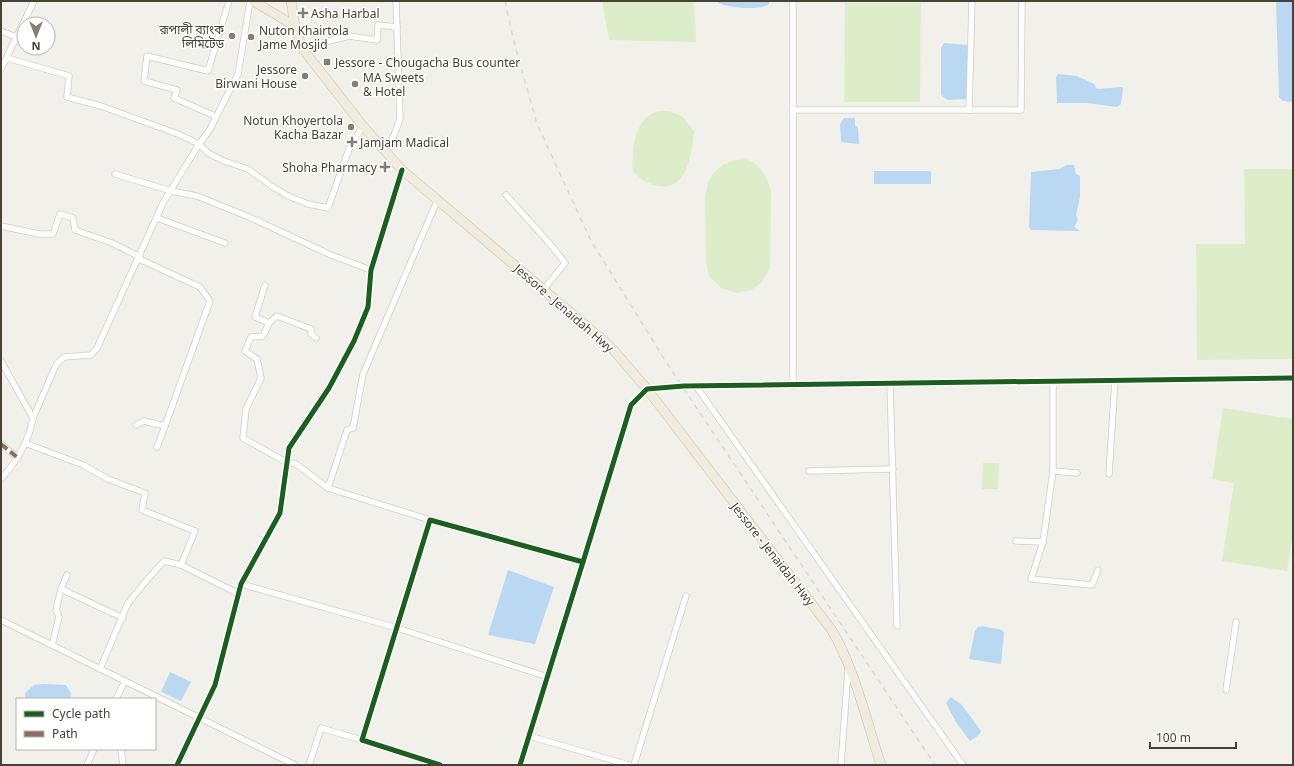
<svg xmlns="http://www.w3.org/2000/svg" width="1294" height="766" viewBox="0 0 1294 766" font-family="'Noto Sans','Noto Sans Bengali',sans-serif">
	<rect width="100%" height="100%" fill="#f1f0eb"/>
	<!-- green -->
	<g fill="#ddedca">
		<path d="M 602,1 L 694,1 L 696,42 L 609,40 Z"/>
		<path d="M 845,3 L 921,3 L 920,102 L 844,102 Z"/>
		<path d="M 668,111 L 682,116 L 694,131 C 692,152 688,191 659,186 C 647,184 641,180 633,171 C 632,152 633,120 656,112 C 659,111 664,111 668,111 Z"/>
		<path d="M 736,160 C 739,160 745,159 749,160 C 761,165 768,179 771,191 L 770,267 L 761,283 L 751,290 L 737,293 L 721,288 L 709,276 L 706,261 L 705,197 L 708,183 L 713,174 L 722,165 Z"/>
		<path d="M 1244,169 L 1293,169 L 1293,359 L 1197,360 L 1196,244 L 1245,244 Z"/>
		<path d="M 1223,408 L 1293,419 L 1293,532 L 1287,571 L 1222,561 L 1234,483 L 1212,479 Z"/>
		<path d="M 983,463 L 999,463 L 998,489 L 982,489 Z"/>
	</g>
	<!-- water -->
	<g fill="#bad8f1">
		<path d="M 717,1 L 769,1 L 769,4 C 762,11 721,8 717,1 Z"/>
		<path d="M 1276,1 L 1293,1 L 1293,102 L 1283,101 L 1279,97 Z"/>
		<path d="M 944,43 L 968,45 L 966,99 L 948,100 L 941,95 L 941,48 Z"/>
		<path d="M 1058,74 L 1077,76 L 1094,84 L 1097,89 L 1122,87 L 1123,89 L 1121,104 L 1117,107 L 1087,103 L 1057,103 L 1056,77 Z"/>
		<path d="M 844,118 L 855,118 L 855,125 L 858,127 L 859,144 L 841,142 L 840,124 Z"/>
		<path d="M 1067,165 L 1074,165 L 1076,174 L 1080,176 L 1080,197 L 1076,215 L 1078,220 L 1074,227 L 1080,231 L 1031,230 L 1029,227 L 1031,172 L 1059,169 Z"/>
		<rect x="874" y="171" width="57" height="13"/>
		<path d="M 508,570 L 554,587 L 535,644 L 488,635 Z"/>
		<path d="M 982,626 L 1002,630 L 1004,633 L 1001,664 L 969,659 L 975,631 L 978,627 Z"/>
		<path d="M 170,672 L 191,682 L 181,701 L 161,692 Z"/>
		<path d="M 44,684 L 66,685 L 71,694 L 70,699 L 25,699 L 25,693 L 34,685 Z"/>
		<path d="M 951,697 L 961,704 L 981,731 L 979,735 L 970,741 L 956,722 L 946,703 Z"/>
	</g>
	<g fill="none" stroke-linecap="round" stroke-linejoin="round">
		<!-- minor casing -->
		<g stroke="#cfcec8" stroke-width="7">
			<g id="minor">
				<path d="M 793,1 L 793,386"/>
				<path d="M 1,31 L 16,37"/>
				<path d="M 302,48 L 349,36 L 377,40 L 378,25 L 397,27"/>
				<path d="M 7,58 L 69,76 L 67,97 L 101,106 L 178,134 L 199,144 L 208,153 L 224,161 L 248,169 L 273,187 L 288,196 L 308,204 L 328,208 L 349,149 L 363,126"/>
				<path d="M 1,69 L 34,1"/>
				<path d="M 793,110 L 1021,110 L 1022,1"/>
				<path d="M 969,110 L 972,1"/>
				<path d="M 215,116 L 174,98 L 177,90 L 144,81 L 147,56 L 208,71 L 229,1"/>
				<path d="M 385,151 L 394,135 L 400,119 L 396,1"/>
				<path d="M 115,174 L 171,191 L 197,196 L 249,217 L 331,255 L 371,270"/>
				<path d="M 506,195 L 550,244 L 565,263 L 544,289"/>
				<path d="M 157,218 L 225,243"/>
				<path d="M 1,226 L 39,234 L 53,234 L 60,214 L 73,218 L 75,230 L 112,243 L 140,257"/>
				<path d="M 265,285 L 255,317 L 269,323 L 263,336 L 251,337 L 245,351 L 257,359 L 261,378 L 246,409 L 243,438 L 286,462 L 296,464 L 328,488"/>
				<path d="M 269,323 L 277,316 L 311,329 L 311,334 L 316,338"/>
				<path d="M 1,361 L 33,418 C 29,441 17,461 1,479"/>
				<path d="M 1053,381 L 1053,471"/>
				<path d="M 890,384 L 897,626"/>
				<path d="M 696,386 L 963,765"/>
				<path d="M 33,418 L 56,365 L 64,357 L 91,355 L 97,348 L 163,203 L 199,144 L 209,131 L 238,74 L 250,1"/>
				<path d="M 136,425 L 144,421 L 165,426 L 210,301 L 200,287 L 139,259"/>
				<path d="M 25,443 L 83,465 L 108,479 L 145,493 L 142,510 L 195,531 L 181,565 L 239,594"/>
				<path d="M 1,444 L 18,458"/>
				<path d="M 157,447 L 165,426"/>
				<path d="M 809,471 L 893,469"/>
				<path d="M 1077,473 L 1053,471 L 1043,542 L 1031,579 L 1092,585 L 1098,570"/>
				<path d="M 1109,474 L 1115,380"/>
				<path d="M 430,520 L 328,488 L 347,430 L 353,428 L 363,374 L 437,201"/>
				<path d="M 1016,541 L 1043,542"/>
				<path d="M 583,562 L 631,405 L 647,389 L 684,386 L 1293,378"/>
				<path d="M 67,575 L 61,589 L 123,618"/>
				<path d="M 241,584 L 397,628 L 548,677"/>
				<path d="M 1,620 L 295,765"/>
				<path d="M 52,645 L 59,617 L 56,610 L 61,589"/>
				<path d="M 100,669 L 128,603 L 146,581 L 164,561 L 181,565"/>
				<path d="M 1226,690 L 1236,622"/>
				<path d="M 116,699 L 125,681"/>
				<path d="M 529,736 L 629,765"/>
				<path d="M 121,749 L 123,765"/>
				<path d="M 87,765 L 94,749"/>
				<path d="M 177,765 L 215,685 L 241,584 L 280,513 L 289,448 L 329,388 L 354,341 L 368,307 L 371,270 L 402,170"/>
				<path d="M 309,765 L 321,728 L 362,740"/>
				<path d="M 440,765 L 362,740 L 430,520 L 583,562 L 520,765"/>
				<path d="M 634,765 L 686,596"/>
				<path d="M 841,765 L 848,670"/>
			</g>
		</g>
		<!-- trunk casing -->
		<g stroke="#cabfa5" stroke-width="10">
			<g id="trunk">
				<path d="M 253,1 L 295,26 L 302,48 L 363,126 L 402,170 L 610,346 L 647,389 L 831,629 C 854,666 867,723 881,765"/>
				<path d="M 291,1 L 295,26"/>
			</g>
		</g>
		<!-- minor -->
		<use href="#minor" stroke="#fdfdfc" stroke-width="5.5"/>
		<!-- trunk -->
		<use href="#trunk" stroke="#efebde" stroke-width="9"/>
		<!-- rail -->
		<path stroke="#d9d9d8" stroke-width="1.5" stroke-dasharray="5 5" stroke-linecap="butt" d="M 505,1 L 514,42 L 537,124 L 591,241 L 668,365 L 935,765"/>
		<!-- quiet -->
		<path stroke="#8d6e63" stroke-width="4" stroke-dasharray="8 4" stroke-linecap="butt" d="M 1,444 L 18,458"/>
		<!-- cycleway casing -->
		<g stroke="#fff" stroke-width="8">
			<g id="cycleway">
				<path d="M 583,562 L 631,405 L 647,389 L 684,386 L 1293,378"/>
				<path d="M 177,765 L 215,685 L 241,584 L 280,513 L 289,448 L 329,388 L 354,341 L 368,307 L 371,270 L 402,170"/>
				<path d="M 440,765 L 362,740 L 430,520 L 583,562 L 520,765"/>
			</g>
		</g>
		<!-- cycleway -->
		<use href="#cycleway" stroke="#1b5e20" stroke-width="5"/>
	</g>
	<!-- markers -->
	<g fill="#837f75" stroke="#fff" stroke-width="1.5">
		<path d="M301 7h4v4h4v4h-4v4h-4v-4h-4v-4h4z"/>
		<circle cx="232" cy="36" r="4"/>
		<circle cx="251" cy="37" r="4"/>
		<rect x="323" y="58" width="8" height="8" rx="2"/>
		<circle cx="305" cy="76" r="4"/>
		<circle cx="355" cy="84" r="4"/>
		<circle cx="351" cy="127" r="4"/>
		<path d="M350 136h4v4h4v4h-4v4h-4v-4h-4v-4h4z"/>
		<path d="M383 161h4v4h4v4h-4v4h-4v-4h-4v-4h4z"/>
	</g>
	<g text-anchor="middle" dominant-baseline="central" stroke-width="3" stroke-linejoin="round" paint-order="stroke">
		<!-- poi labels -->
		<g font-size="12" fill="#484236" stroke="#fff" text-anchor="start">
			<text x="311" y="13">Asha Harbal</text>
			<text x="224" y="29" text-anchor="end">রূপালী ব্যাংক<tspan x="224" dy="14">লিমিটেড</tspan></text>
			<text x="259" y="30">Nuton Khairtola<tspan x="259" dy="14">Jame Mosjid</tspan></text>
			<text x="335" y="62">Jessore - Chougacha Bus counter</text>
			<text x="297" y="69" text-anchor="end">Jessore<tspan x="297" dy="14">Birwani House</tspan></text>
			<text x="363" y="77">MA Sweets<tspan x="363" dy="14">&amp; Hotel</tspan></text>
			<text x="343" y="120" text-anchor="end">Notun Khoyertola<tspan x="343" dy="14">Kacha Bazar</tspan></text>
			<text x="360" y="142">Jamjam Madical</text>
			<text x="377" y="167" text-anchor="end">Shoha Pharmacy</text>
		</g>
		<!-- street labels -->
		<g font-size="12" fill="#484236" stroke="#fff">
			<text transform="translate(564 308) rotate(41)">Jessore - Jenaidah Hwy</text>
			<text transform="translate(773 554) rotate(52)">Jessore - Jenaidah Hwy</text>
		</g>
	</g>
	<!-- border -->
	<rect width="1294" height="766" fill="none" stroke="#484236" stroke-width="4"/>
	<!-- legend -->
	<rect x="16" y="698" width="140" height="52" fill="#ffffff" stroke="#b6b3af"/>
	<rect x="24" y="711" width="20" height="6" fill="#1b5e20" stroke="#b6b3af"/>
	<text x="52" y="718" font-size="12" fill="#484236">Cycle path</text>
	<rect x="24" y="731" width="20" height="6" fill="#8d6e63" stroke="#b6b3af"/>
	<text x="52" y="738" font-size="12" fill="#484236">Path</text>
	<!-- north arrow -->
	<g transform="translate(36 36) rotate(180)"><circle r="19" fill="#ffffff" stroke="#b6b3af"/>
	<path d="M0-3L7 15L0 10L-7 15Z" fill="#837f75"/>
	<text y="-6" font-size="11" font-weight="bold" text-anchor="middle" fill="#484236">N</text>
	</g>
	<!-- scale -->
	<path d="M1150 742v6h86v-6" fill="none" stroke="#484236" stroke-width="2"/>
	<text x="1156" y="742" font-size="12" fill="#484236" stroke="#ffffff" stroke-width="3" paint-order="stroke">100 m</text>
</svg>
